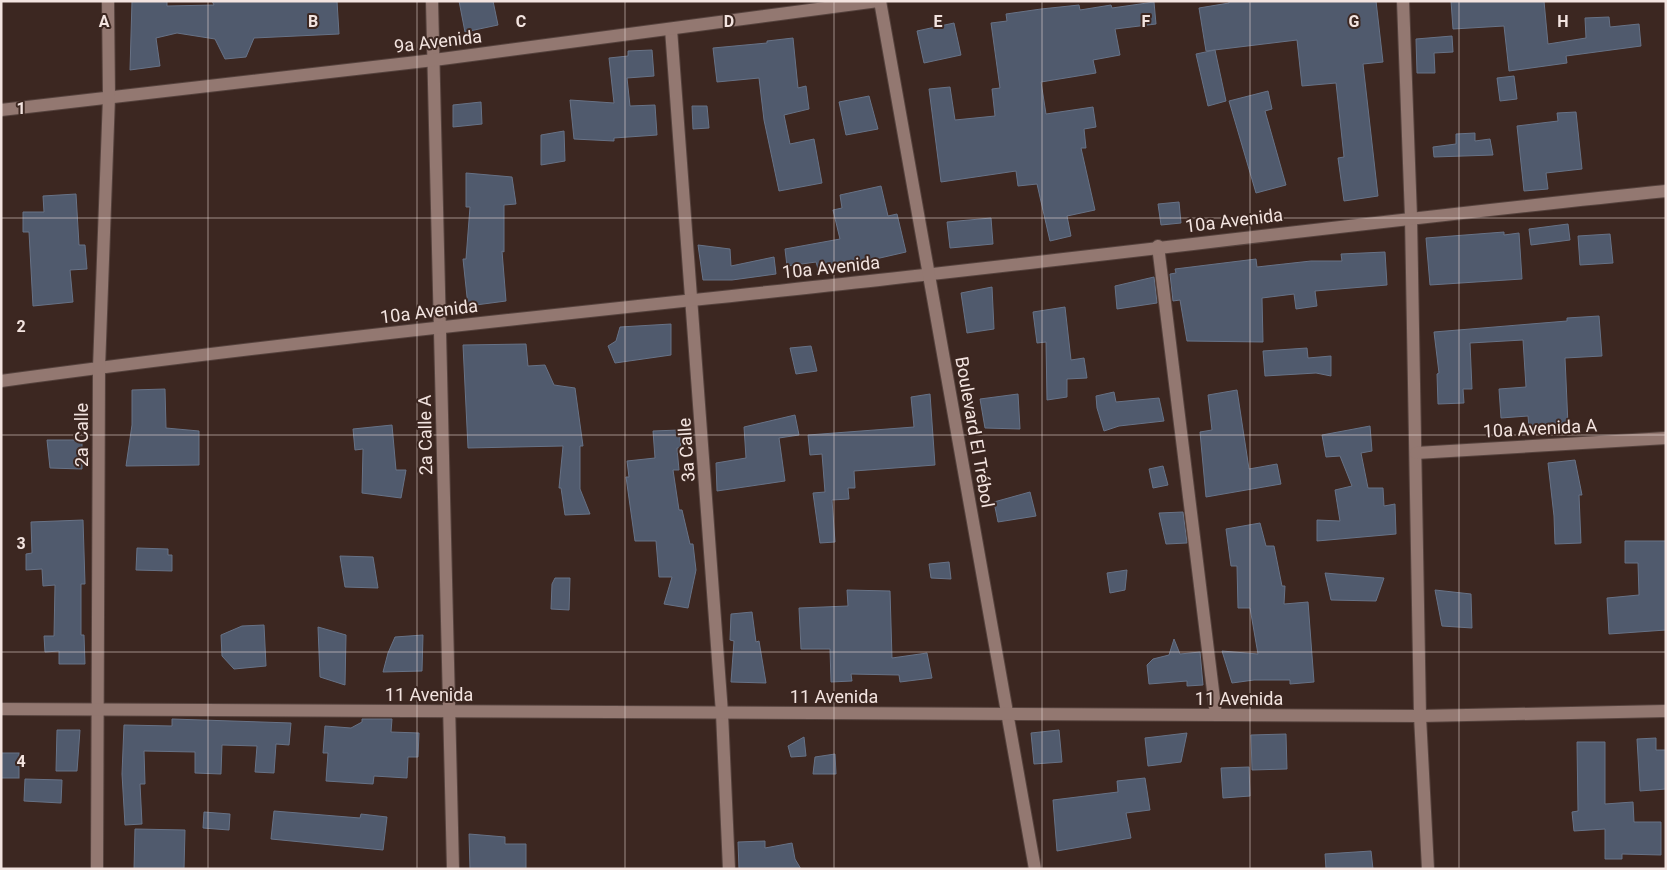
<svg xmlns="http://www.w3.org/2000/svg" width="1667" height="870" viewBox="0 0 1667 870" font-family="Roboto,sans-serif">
	<rect width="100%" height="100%" fill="#3c2721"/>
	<!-- building -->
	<g fill="#505a6d" stroke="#677286">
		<path d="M 132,1 L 167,1 L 167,6 L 214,5 L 212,1 L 337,1 L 339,34 L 254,38 L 246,57 L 225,59 L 215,39 L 177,33 L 156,38 L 160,66 L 130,70 Z"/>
		<path d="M 459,1 L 493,1 L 498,25 L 465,32 Z"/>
		<path d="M 1229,1 L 1376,1 L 1383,62 L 1363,64 L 1378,196 L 1344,201 L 1338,158 L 1344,157 L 1336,83 L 1302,86 L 1297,40 L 1206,51 L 1199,8 L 1229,3 Z"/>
		<path d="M 1451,1 L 1544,1 L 1548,44 L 1586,38 L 1585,18 L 1609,17 L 1610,27 L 1639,24 L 1641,46 L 1566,56 L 1567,63 L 1509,71 L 1504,26 L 1453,29 Z"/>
		<path d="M 1154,2 L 1156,24 L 1115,29 L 1120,55 L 1093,60 L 1096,73 L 1041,82 L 1046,114 L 1093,107 L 1096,127 L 1084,129 L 1086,148 L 1081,148 L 1095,210 L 1067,216 L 1071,236 L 1050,241 L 1037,184 L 1018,186 L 1016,171 L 941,182 L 929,89 L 950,87 L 955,120 L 995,116 L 992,89 L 1000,88 L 991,23 L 1007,21 L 1006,14 L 1041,9 L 1079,5 L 1080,10 L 1111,5 L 1112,8 Z"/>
		<path d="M 954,23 L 961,55 L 924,63 L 917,31 Z"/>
		<path d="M 1452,36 L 1453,52 L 1434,53 L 1435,73 L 1417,73 L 1416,39 Z"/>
		<path d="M 793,38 L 798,88 L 806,86 L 809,109 L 784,115 L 790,144 L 814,139 L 822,183 L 779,191 L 764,120 L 759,78 L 717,82 L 713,48 L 767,43 L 767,41 Z"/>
		<path d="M 652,50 L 654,76 L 627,78 L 630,106 L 655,105 L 657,135 L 614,138 L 614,141 L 574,139 L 570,100 L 614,103 L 609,58 L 628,56 L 628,51 Z"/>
		<path d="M 1215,50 L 1226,101 L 1208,106 L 1196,54 Z"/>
		<path d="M 1514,76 L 1517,99 L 1500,101 L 1497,78 Z"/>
		<path d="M 1268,91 L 1272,109 L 1265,111 L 1286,185 L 1256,193 L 1229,101 Z"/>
		<path d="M 869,96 L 878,129 L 846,135 L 839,102 Z"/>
		<path d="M 481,102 L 482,124 L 453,127 L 453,105 Z"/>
		<path d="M 692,106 L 707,106 L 709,128 L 693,129 Z"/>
		<path d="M 1576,112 L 1582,169 L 1546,173 L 1548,189 L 1524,191 L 1517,126 L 1558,121 L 1557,113 Z"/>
		<path d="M 564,131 L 565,161 L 541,165 L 541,135 Z"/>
		<path d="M 1475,133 L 1475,141 L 1490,139 L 1493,155 L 1434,157 L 1433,147 L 1456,144 L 1456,134 Z"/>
		<path d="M 466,173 L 512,177 L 516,204 L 504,205 L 504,252 L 502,251 L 506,301 L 468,306 L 463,259 L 466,259 L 470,207 L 466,207 Z"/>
		<path d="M 881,186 L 888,216 L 897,214 L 906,252 L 819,272 L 816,262 L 787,266 L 785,249 L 840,239 L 833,210 L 842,208 L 840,195 Z"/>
		<path d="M 76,194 L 79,245 L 85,245 L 87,269 L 70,270 L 73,302 L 33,306 L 29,232 L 23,232 L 23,212 L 44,212 L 43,196 Z"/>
		<path d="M 1179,202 L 1181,223 L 1161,225 L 1158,204 Z"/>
		<path d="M 991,218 L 993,244 L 950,248 L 947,222 Z"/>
		<path d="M 1568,224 L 1570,240 L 1531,245 L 1529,229 Z"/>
		<path d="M 1504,232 L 1504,235 L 1519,233 L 1522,279 L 1430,285 L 1426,238 Z"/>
		<path d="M 1610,234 L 1613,263 L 1580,265 L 1578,236 Z"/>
		<path d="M 698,245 L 730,249 L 731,266 L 774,257 L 776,274 L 732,280 L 703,280 Z"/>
		<path d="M 1385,252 L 1387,285 L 1315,291 L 1317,306 L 1296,309 L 1294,294 L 1262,298 L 1263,342 L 1187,341 L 1180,300 L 1173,301 L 1170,274 L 1176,273 L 1175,269 L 1256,259 L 1257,267 L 1311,261 L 1342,261 L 1341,254 Z"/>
		<path d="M 1154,277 L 1157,303 L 1117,309 L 1115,286 Z"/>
		<path d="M 992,287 L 994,329 L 967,333 L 961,293 Z"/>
		<path d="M 1065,307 L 1071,360 L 1084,358 L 1087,378 L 1067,379 L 1067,397 L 1047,400 L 1046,342 L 1037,343 L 1033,312 Z"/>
		<path d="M 1599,316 L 1602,356 L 1565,358 L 1568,425 L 1529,427 L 1528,416 L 1501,418 L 1499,389 L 1526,387 L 1523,340 L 1470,343 L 1472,389 L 1463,389 L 1464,403 L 1438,404 L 1437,374 L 1439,373 L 1434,332 L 1567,321 L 1567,318 Z"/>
		<path d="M 671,324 L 671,355 L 615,363 L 608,346 L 616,341 L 620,327 Z"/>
		<path d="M 526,344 L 528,366 L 545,365 L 554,385 L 575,388 L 583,446 L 580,446 L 580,489 L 590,514 L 565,515 L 561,488 L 559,488 L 563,446 L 468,448 L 463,345 Z"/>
		<path d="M 811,346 L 817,371 L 796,374 L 790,348 Z"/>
		<path d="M 1307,348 L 1308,358 L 1331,356 L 1331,376 L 1316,373 L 1265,376 L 1263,351 Z"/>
		<path d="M 165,389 L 166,428 L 199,431 L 199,465 L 126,466 L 132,425 L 132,390 Z"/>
		<path d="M 1237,390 L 1249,469 L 1277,464 L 1281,484 L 1206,497 L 1200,432 L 1212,430 L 1208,395 Z"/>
		<path d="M 1114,392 L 1116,402 L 1159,398 L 1164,421 L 1119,426 L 1104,431 L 1097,408 L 1096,396 Z"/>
		<path d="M 930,394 L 935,465 L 854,471 L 855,488 L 848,488 L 849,499 L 832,500 L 835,542 L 820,543 L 813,493 L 825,492 L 822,454 L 810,455 L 808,435 L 914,427 L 911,397 Z"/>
		<path d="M 1018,394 L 1020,429 L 985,428 L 980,399 Z"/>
		<path d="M 795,415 L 799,435 L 779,438 L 785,481 L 717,491 L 716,463 L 746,458 L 744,427 Z"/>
		<path d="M 392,425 L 396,470 L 406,470 L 401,498 L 362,493 L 363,449 L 355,450 L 353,429 Z"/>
		<path d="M 1370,426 L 1372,451 L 1361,453 L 1368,488 L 1383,488 L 1384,506 L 1395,504 L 1396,534 L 1317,541 L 1317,520 L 1340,521 L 1335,490 L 1352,486 L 1340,456 L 1326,457 L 1322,435 Z"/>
		<path d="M 679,430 L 681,448 L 677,448 L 679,470 L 673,470 L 679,510 L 682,510 L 690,544 L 693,544 L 696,570 L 688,608 L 664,604 L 672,577 L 659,577 L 656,541 L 635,541 L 626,477 L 629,477 L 627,461 L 655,458 L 653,431 Z"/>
		<path d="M 47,440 L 82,440 L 82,469 L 50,468 Z"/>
		<path d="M 1575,460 L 1582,495 L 1579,495 L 1581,543 L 1555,544 L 1554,516 L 1548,463 Z"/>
		<path d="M 1163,466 L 1168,485 L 1153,488 L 1149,469 Z"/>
		<path d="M 1030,492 L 1036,516 L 998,522 L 994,502 Z"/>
		<path d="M 1183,512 L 1187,543 L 1166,544 L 1159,513 Z"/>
		<path d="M 83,520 L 85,584 L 81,584 L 81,635 L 84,635 L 85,664 L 59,664 L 59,651 L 45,652 L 44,636 L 54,636 L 55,585 L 43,586 L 42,569 L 26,570 L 26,554 L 32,553 L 31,522 Z"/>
		<path d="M 1260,523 L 1266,546 L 1274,546 L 1282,586 L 1285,586 L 1284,604 L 1308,602 L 1314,682 L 1290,684 L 1290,680 L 1254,680 L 1232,683 L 1222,651 L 1258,654 L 1250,608 L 1238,608 L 1237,566 L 1231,566 L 1226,529 Z"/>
		<path d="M 1625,541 L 1666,541 L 1666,630 L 1609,634 L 1607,598 L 1639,595 L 1638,563 L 1625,563 Z"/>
		<path d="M 137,548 L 168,549 L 168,555 L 172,555 L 172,571 L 136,570 Z"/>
		<path d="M 340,556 L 373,557 L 378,588 L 345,587 Z"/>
		<path d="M 949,562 L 951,579 L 931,578 L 929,564 Z"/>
		<path d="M 1127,570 L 1125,590 L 1110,593 L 1107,573 Z"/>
		<path d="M 1325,573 L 1384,578 L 1376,601 L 1331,600 Z"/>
		<path d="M 555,578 L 570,578 L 569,610 L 551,609 L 552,584 Z"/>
		<path d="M 847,590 L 890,591 L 892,658 L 927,653 L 932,678 L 900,682 L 899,675 L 851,674 L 852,681 L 831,682 L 830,649 L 801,649 L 799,608 L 848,606 Z"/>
		<path d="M 1435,590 L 1471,594 L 1472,628 L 1442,626 Z"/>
		<path d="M 752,612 L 756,642 L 759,641 L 766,683 L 731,682 L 734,641 L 730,640 L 731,614 Z"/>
		<path d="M 264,625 L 266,666 L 234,669 L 222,656 L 221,635 L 242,626 Z"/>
		<path d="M 318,627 L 346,635 L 345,685 L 320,677 Z"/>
		<path d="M 423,635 L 422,671 L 383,672 L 388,653 L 395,637 Z"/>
		<path d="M 1174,639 L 1180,654 L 1200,652 L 1203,685 L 1187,686 L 1187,681 L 1149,684 L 1147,665 L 1153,659 L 1169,655 Z"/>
		<path d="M 172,719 L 291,723 L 289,745 L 276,744 L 274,773 L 255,772 L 257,746 L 222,745 L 221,774 L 195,773 L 195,752 L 144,751 L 145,784 L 140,784 L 142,824 L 125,825 L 122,774 L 124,725 L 172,726 Z"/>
		<path d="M 362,719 L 392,719 L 391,732 L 419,733 L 418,757 L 408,757 L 407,778 L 374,776 L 373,784 L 326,781 L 328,753 L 323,753 L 325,726 L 351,728 L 362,722 Z"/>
		<path d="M 57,730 L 80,730 L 77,771 L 56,771 Z"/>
		<path d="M 1059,730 L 1062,762 L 1034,764 L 1031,733 Z"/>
		<path d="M 1187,733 L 1181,762 L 1148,766 L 1145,738 Z"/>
		<path d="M 1286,734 L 1287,769 L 1252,770 L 1251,735 Z"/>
		<path d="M 804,737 L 806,756 L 791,757 L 788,746 Z"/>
		<path d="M 1656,738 L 1656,750 L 1666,750 L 1666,789 L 1640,791 L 1637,739 Z"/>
		<path d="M 1577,742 L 1605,742 L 1605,804 L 1633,802 L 1634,822 L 1661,822 L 1661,855 L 1622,854 L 1622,859 L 1605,859 L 1605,829 L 1574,831 L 1572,812 L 1578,811 Z"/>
		<rect x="1" y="753" width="18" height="25"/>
		<path d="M 835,754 L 836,774 L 813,774 L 815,757 Z"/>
		<path d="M 1249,767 L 1250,796 L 1223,798 L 1221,768 Z"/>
		<path d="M 1145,778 L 1150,810 L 1126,813 L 1131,838 L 1057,851 L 1053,800 L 1118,792 L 1117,781 Z"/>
		<path d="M 25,779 L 62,780 L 61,803 L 24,801 Z"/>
		<path d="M 274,811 L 360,818 L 361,814 L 387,817 L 383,850 L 271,839 Z"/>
		<path d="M 204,812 L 230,814 L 229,830 L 203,828 Z"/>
		<path d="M 135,829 L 185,830 L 184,869 L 134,869 Z"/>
		<path d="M 469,834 L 505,837 L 505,844 L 526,844 L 526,869 L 470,869 Z"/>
		<path d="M 765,841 L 765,848 L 792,843 L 795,859 L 801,869 L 739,869 L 738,842 Z"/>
		<path d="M 1371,851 L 1373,869 L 1326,869 L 1325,854 Z"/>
	</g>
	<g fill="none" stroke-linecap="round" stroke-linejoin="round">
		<!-- street casing -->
		<g stroke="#55423d" stroke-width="14">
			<g id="street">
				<path d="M 432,1 L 453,869"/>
				<path d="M 1403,1 L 1411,217 L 1420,716 L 1428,869"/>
				<path d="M 671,29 L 722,713 L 729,869"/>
				<path d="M 1,110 L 434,60 L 878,1"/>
				<path d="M 1158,246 L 1216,715"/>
				<path d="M 1,381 C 293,341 586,312 879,280 C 1142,251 1403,218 1666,191"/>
				<path d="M 1416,453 L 1666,438"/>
				<path d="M 97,869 L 99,368 L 109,97 L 108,1"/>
			</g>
		</g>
		<!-- secondary casing -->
		<g stroke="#55423d" stroke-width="14">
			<g id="secondary">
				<path d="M 880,1 L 1035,869"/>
				<path d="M 1,709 L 1420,716 L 1666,711"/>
			</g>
		</g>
		<!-- street -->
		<use href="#street" stroke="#937871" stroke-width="12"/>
		<!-- secondary -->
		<use href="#secondary" stroke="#937871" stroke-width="12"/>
	</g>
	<!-- grid -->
	<path fill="none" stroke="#f3e4e0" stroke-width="1" stroke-opacity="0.55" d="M 208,1 L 208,869M 417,1 L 417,869M 625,1 L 625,869M 834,1 L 834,869M 1042,1 L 1042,869M 1250,1 L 1250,869M 1459,1 L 1459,869M 1,218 L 1666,218M 1,435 L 1666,435M 1,652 L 1666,652"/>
	<g text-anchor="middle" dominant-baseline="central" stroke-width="4" stroke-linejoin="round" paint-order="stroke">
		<!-- street labels -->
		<g font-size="18" fill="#f3e4e0" stroke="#3c2721">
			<text transform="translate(438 41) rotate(-7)">9a Avenida</text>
			<text transform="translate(1234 220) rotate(-7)">10a Avenida</text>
			<text transform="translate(831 267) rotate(-6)">10a Avenida</text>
			<text transform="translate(429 311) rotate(-7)">10a Avenida</text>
			<text transform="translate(1540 428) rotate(-3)">10a Avenida A</text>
			<text transform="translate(975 432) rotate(80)">Boulevard El Trébol</text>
			<text transform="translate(81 435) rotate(-90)">2a Calle</text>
			<text transform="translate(425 435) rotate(-91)">2a Calle A</text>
			<text transform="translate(686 450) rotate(-94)">3a Calle</text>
			<text x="429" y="694">11 Avenida</text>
			<text x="834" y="696">11 Avenida</text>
			<text x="1239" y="698">11 Avenida</text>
		</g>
	</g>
	<g font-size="16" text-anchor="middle" font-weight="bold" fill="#f3e4e0" stroke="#3c2721" stroke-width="4" stroke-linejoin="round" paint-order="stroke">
		<text x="104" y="27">A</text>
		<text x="313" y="27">B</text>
		<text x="521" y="27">C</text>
		<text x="729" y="27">D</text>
		<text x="938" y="27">E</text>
		<text x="1146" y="27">F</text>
		<text x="1354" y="27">G</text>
		<text x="1563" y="27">H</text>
		<text x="21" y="114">1</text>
		<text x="21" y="332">2</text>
		<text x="21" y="549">3</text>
		<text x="21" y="767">4</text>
	</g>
	<!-- border -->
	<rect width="1667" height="870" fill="none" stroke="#f3e4e0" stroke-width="5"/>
</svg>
